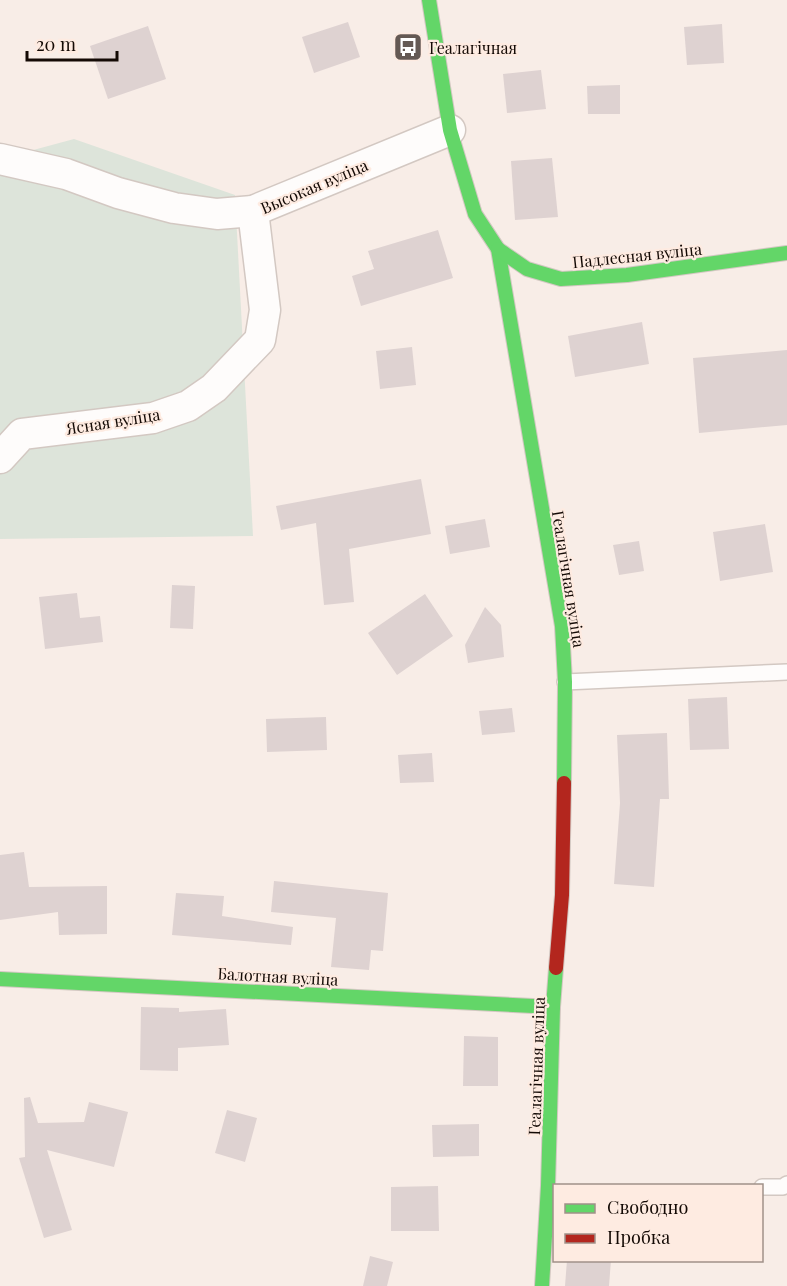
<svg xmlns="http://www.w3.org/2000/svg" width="787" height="1286" viewBox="0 0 787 1286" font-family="'Playfair Display',serif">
	<rect width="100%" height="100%" fill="#f8ede7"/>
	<!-- green -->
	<path fill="#dde4da" d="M 74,139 L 235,195 L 253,536 L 0,539 L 0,159 Z"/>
	<!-- building -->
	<g fill="#ded2d1">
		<path d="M 348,22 L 360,57 L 314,73 L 302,37 Z"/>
		<path d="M 722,24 L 724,63 L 687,65 L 684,27 Z"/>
		<path d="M 148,26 L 166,79 L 108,99 L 90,46 Z"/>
		<path d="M 541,70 L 546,109 L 507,113 L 503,74 Z"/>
		<path d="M 620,85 L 620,114 L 588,114 L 587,86 Z"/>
		<path d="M 552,158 L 558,217 L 515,220 L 511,161 Z"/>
		<path d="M 438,230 L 453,278 L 361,306 L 352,276 L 374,269 L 368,251 Z"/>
		<path d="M 642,322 L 649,364 L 575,377 L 568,336 Z"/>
		<path d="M 412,347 L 416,385 L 380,389 L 376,351 Z"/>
		<path d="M 787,350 L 787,425 L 699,433 L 693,358 Z"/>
		<path d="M 421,479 L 431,534 L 349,549 L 354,602 L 324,605 L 316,523 L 281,530 L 276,506 Z"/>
		<path d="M 485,519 L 490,547 L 450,554 L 445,526 Z"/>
		<path d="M 765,524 L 773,572 L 720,581 L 713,532 Z"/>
		<path d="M 639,541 L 644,571 L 619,575 L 613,545 Z"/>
		<path d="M 172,585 L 195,586 L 193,629 L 170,628 Z"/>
		<path d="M 77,593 L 80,618 L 100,616 L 103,642 L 45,649 L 39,597 Z"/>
		<path d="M 425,594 L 453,636 L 397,675 L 368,633 Z"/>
		<path d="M 485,607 L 501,625 L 504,657 L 468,663 L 465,645 Z"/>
		<path d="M 727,697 L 729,749 L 690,750 L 688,699 Z"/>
		<path d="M 512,708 L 515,732 L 482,735 L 479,711 Z"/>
		<path d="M 326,717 L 327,750 L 267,752 L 266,719 Z"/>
		<path d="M 667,733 L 669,799 L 660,799 L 654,887 L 614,884 L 620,803 L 617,735 Z"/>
		<path d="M 432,753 L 434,782 L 400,783 L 398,755 Z"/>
		<path d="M 24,852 L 29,887 L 107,886 L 107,934 L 59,935 L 58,912 L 0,920 L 0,855 Z"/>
		<path d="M 274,881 L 388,893 L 383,951 L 371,950 L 369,970 L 331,967 L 336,918 L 271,912 Z"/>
		<path d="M 176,893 L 224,896 L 222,916 L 293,927 L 291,945 L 172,935 Z"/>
		<path d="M 141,1007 L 179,1008 L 179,1012 L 226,1009 L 229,1045 L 178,1048 L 178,1071 L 140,1070 Z"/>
		<path d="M 464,1036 L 498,1037 L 498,1086 L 463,1086 Z"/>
		<path d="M 30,1097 L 38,1123 L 84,1122 L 89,1102 L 128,1112 L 114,1167 L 47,1150 L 72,1230 L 44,1238 L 19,1158 L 25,1157 L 24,1098 Z"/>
		<path d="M 227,1110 L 257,1118 L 245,1162 L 215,1153 Z"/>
		<path d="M 479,1124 L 479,1156 L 433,1157 L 432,1125 Z"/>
		<path d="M 438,1186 L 439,1231 L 391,1231 L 391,1187 Z"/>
		<path d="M 370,1256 L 393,1262 L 387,1286 L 363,1286 Z"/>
		<path d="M 567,1260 L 611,1260 L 609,1286 L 565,1286 Z"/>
	</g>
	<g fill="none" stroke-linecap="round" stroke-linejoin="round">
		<!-- lane casing -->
		<g stroke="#d3c8c2" stroke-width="18">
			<g id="lane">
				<path d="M 565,682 L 787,672"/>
				<path d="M 762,1187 L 783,1187 L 787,1184"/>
			</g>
		</g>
		<!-- street casing -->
		<g stroke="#d3c8c2" stroke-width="33">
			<g id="street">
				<path d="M 0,159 L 66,174 L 118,193 L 174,208 L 217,214 L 253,211 L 450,130"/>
				<path d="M 0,458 L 22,434 L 153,418 L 188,406 L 214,388 L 260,340 L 265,310 L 253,211"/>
			</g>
		</g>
		<!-- fast casing -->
		<g stroke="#d3c8c2" stroke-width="16">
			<g id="fast">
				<path d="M 429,0 L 450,130 L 475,214 L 498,249 L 562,626 L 565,682 L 564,783"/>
				<path d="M 498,249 L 527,269 L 561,279 L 627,275 L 787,253"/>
				<path d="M 0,979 L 553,1007"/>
				<path d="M 542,1286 L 548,1186 L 553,1007 L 556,968"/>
			</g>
		</g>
		<!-- jam casing -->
		<g stroke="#d3c8c2" stroke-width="16">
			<path id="jam" d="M 556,968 L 562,895 L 564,783"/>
		</g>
		<!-- lane -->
		<use href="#lane" stroke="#fefcfb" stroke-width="15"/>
		<!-- street -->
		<use href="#street" stroke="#fefcfb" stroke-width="30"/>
		<!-- fast -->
		<use href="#fast" stroke="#63d668" stroke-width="14"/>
		<!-- jam -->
		<use href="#jam" stroke="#b3261e" stroke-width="14"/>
	</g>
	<!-- icons -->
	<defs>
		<g id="bus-square" transform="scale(1.5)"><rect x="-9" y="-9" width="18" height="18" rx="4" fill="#645954" stroke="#feebe1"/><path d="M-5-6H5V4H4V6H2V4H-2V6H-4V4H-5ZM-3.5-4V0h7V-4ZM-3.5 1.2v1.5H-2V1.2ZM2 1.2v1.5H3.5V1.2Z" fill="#fff"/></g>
	</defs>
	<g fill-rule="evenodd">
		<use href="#bus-square" x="408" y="47"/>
	</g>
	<g text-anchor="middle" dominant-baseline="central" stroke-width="4.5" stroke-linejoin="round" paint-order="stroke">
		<!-- poi labels -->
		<g font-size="16" fill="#140a05" stroke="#feebe1" text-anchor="start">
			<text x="429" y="47">Геалагічная</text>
		</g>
		<!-- street labels -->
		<g font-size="16" fill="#140a05" stroke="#feebe1">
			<text transform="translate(314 186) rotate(-23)">Высокая вуліца</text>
			<text transform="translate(637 255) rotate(-6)">Падлесная вуліца</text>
			<text transform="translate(113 421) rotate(-9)">Ясная вуліца</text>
			<text transform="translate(569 579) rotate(81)">Геалагічная вуліца</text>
			<text transform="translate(278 976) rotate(3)">Балотная вуліца</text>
			<text transform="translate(536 1066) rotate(-88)">Геалагічная вуліца</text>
		</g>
	</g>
	<!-- legend -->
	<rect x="553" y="1184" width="210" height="78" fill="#feebe1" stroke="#a09189" stroke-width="1.5"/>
	<rect x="565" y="1204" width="30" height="9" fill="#63d668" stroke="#a09189" stroke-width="1.5"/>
	<text x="607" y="1214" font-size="18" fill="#140a05">Свободно</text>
	<rect x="565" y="1234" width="30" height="9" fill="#b3261e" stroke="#a09189" stroke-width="1.5"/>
	<text x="607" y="1244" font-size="18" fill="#140a05">Пробка</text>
	<!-- scale -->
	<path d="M27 51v9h90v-9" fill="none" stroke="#140a05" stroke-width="3"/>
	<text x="36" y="51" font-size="18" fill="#140a05" stroke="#feebe1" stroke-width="4.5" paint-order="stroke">20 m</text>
</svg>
